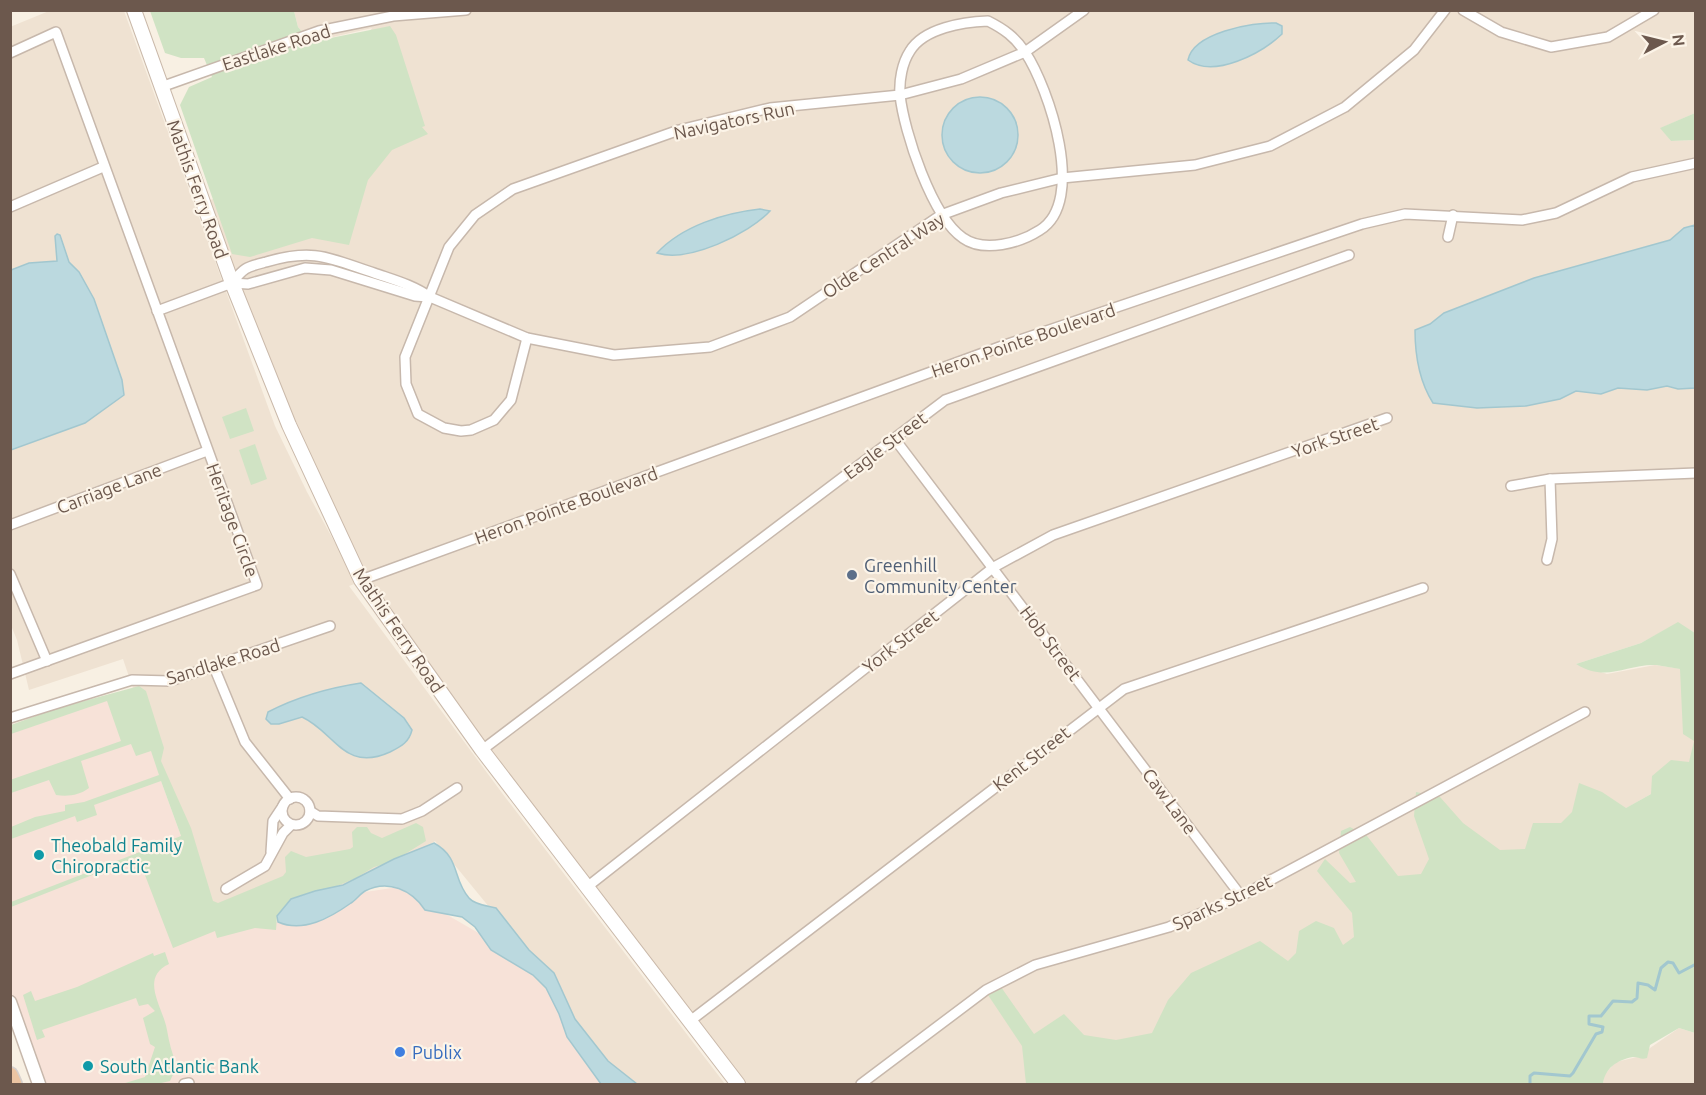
<svg xmlns="http://www.w3.org/2000/svg" width="1706" height="1095" viewBox="0 0 1706 1095" font-family="Ubuntu,sans-serif">
	<rect width="100%" height="100%" fill="#f8f0e3"/>
	<!-- residential -->
	<g fill="#efe2d2">
		<path d="M 49,11 L 124,11 L 275,426 L 307,492 L 357,583 L 349,586 L 502,793 L 725,1084 L 601,1084 L 539,968 L 435,841 L 365,892 L 235,922 L 215,930 L 123,659 L 29,690 L 17,640 L 10,623 L 10,27 Z"/>
		<path d="M 294,11 L 1695,11 L 1695,113 L 1661,128 L 1671,141 L 1695,140 L 1695,225 L 1684,228 L 1670,240 L 1534,278 L 1444,313 L 1430,324 L 1415,330 L 1477,408 L 1526,406 L 1560,399 L 1576,391 L 1601,394 L 1618,388 L 1647,390 L 1667,386 L 1678,389 L 1695,388 L 1695,633 L 1678,623 L 1641,643 L 1576,664 L 1607,674 L 1655,665 L 1695,671 L 1695,760 L 1691,771 L 1403,936 L 1114,1084 L 738,1084 L 361,580 L 202,202 L 271,184 L 372,28 L 311,42 L 298,27 Z"/>
		<path d="M 1679,1028 L 1695,1033 L 1695,1084 L 1603,1084 L 1604,1075 L 1616,1062 L 1637,1057 Z"/>
	</g>
	<!-- commercial -->
	<path fill="#f7e2d8" d="M 136,693 L 161,781 L 215,930 L 235,922 L 316,922 L 365,892 L 399,887 L 539,968 L 562,1006 L 567,1037 L 601,1084 L 39,1084 L 11,1002 L 11,725 L 55,709 Z"/>
	<!-- green -->
	<g fill="#d0e3c4">
		<path d="M 150,11 L 294,11 L 298,27 L 311,42 L 390,26 L 396,35 L 425,126 L 422,127 L 428,134 L 392,150 L 368,180 L 349,245 L 312,238 L 250,257 L 232,254 L 180,105 L 189,87 L 212,77 L 204,58 L 181,58 L 165,53 Z"/>
		<path d="M 1695,113 L 1695,140 L 1671,141 L 1660,128 Z"/>
		<path d="M 246,408 L 254,431 L 230,439 L 222,417 Z"/>
		<path d="M 255,444 L 267,479 L 251,485 L 239,450 Z"/>
		<path d="M 1678,622 L 1695,633 L 1695,1033 L 1679,1028 L 1650,1045 L 1647,1058 C 1641,1060 1639,1057 1633,1057 C 1617,1060 1605,1068 1603,1084 L 1026,1084 L 1022,1046 L 988,995 L 1001,987 L 1034,1034 L 1064,1014 L 1084,1035 L 1116,1040 L 1152,1033 L 1168,1000 L 1191,973 L 1260,941 L 1288,961 L 1296,953 L 1299,931 L 1316,921 L 1334,928 L 1343,945 L 1354,937 L 1352,913 L 1317,871 L 1325,859 L 1350,883 L 1356,882 L 1339,853 L 1341,831 L 1350,827 L 1367,836 L 1398,876 L 1421,874 L 1429,859 L 1414,816 L 1416,792 L 1440,797 L 1463,823 L 1500,850 L 1525,849 L 1533,823 L 1561,823 L 1572,812 L 1579,783 L 1602,792 L 1626,808 L 1651,794 L 1652,776 L 1671,760 L 1689,762 L 1694,741 L 1683,734 L 1680,669 C 1672,668 1664,666 1656,665 C 1625,664 1607,683 1576,664 L 1641,643 Z"/>
		<path d="M 139,686 L 146,691 L 164,748 L 161,761 L 191,828 L 213,901 L 218,903 L 283,876 L 286,872 L 285,857 L 291,851 L 306,857 L 350,849 L 353,847 L 352,832 L 357,827 L 367,827 L 371,833 L 382,838 L 416,823 L 423,827 L 426,841 L 392,862 L 374,867 L 356,878 L 285,908 L 277,916 L 276,930 L 255,928 L 217,938 L 215,931 L 173,948 L 138,857 L 11,907 L 11,902 L 181,836 L 161,781 L 94,805 L 97,815 L 77,822 L 75,816 L 11,839 L 11,827 L 35,817 L 65,811 L 65,805 L 84,802 L 159,775 L 151,751 L 136,756 L 131,744 L 81,761 L 89,788 C 80,795 68,797 56,795 L 49,780 L 11,793 L 10,780 L 121,741 L 107,701 L 11,734 L 11,725 L 55,709 Z"/>
		<path d="M 165,952 L 169,964 C 139,978 163,1007 167,1030 C 169,1042 172,1054 177,1066 L 170,1081 L 157,1084 L 122,1084 L 145,1077 L 155,1047 L 150,1044 L 143,1018 L 155,1011 L 148,1004 L 139,1006 L 136,998 L 42,1030 L 45,1037 L 37,1040 L 23,995 L 31,991 L 35,1001 L 77,987 L 153,953 L 154,956 Z"/>
	</g>
	<!-- water -->
	<g fill="#bbd9df" stroke="#a2c7cf" stroke-width="1.5">
		<path d="M 1276,23 L 1282,26 L 1282,34 C 1262,53 1214,79 1188,60 C 1193,33 1252,22 1276,23 Z"/>
		<circle cx="980" cy="135" r="38"/>
		<path d="M 760,209 L 770,211 C 749,234 688,263 657,253 C 682,226 724,213 760,209 Z"/>
		<path d="M 1695,225 L 1695,388 L 1678,389 L 1667,386 L 1647,390 L 1618,388 L 1601,394 L 1576,391 L 1560,399 L 1526,406 L 1477,408 L 1433,403 C 1419,381 1415,356 1415,330 L 1430,324 L 1444,313 L 1534,278 L 1670,240 L 1684,228 Z"/>
		<path d="M 57,234 L 60,235 L 69,262 L 79,272 L 94,299 L 122,380 L 124,395 L 85,423 L 11,450 L 11,270 L 29,263 L 57,261 L 55,236 Z"/>
		<path d="M 361,683 L 404,718 L 412,730 C 409,742 402,746 390,752 C 344,773 335,732 302,717 L 279,724 L 271,724 L 266,719 L 268,712 C 297,697 328,688 361,683 Z"/>
		<path d="M 434,843 C 461,858 452,879 469,898 C 475,905 488,906 496,908 L 529,950 L 554,973 L 575,1019 L 608,1061 L 637,1084 L 601,1084 L 567,1037 L 559,1014 L 546,988 L 533,975 L 491,950 L 475,927 L 462,917 L 425,910 C 412,890 388,879 365,891 C 360,894 356,900 351,903 C 330,918 303,933 278,922 L 277,916 L 291,899 L 315,891 L 343,885 L 394,859 Z"/>
	</g>
	<g fill="none" stroke-linecap="round" stroke-linejoin="round">
		<!-- stream -->
		<path stroke="#a2c7cf" stroke-width="3" d="M 1530,1084 L 1530,1076 L 1534,1073 L 1570,1076 L 1573,1073 L 1596,1034 L 1602,1032 L 1603,1027 L 1589,1024 L 1589,1016 L 1601,1016 L 1613,1001 L 1632,1002 L 1637,998 L 1638,983 L 1648,985 L 1655,990 L 1661,968 L 1668,962 L 1673,963 L 1679,973 L 1696,964"/>
		<!-- minor casing -->
		<g stroke="#c7b8ac" stroke-width="12">
			<g id="minor">
				<path d="M 1463,10 L 1501,32 L 1551,47 L 1608,37 L 1654,10"/>
				<path d="M 988,21 C 1004,29 1015,37 1025,52 C 1049,88 1087,201 1040,230 C 1020,243 984,253 963,238 C 932,217 904,132 900,95 C 899,81 902,63 910,51 C 924,28 963,22 988,21 Z"/>
				<path d="M 10,53 L 56,32 L 257,585 L 10,674"/>
				<path d="M 161,87 L 319,31 L 393,16 L 466,10"/>
				<path d="M 10,207 L 103,167"/>
				<path d="M 1448,237 L 1453,215"/>
				<path d="M 232,283 C 244,267 247,267 266,262 C 314,248 329,258 374,273 C 394,280 413,285 430,297 L 527,338 L 614,355 L 710,347 L 790,317 L 941,215 L 1001,193 L 1062,178 L 1195,165 L 1270,146 L 1345,107 L 1414,50 L 1445,10"/>
				<path d="M 157,311 L 232,283 L 248,284 L 305,268 L 331,270 L 415,296 L 428,297"/>
				<path d="M 527,338 L 511,400 L 494,420 L 471,430 L 461,431 L 444,428 L 418,414 L 406,384 L 405,357 L 449,247 L 475,215 L 513,189 L 679,130 L 770,108 L 900,95 L 961,79 L 1025,52 L 1084,10"/>
				<path d="M 894,438 L 1241,896"/>
				<path d="M 1511,486 L 1550,479 L 1696,473"/>
				<path d="M 10,525 L 207,451"/>
				<path d="M 1547,560 L 1552,539 L 1550,479"/>
				<path d="M 10,574 L 47,661"/>
				<path d="M 361,580 L 1005,345 L 1362,224 L 1405,214 L 1522,220 L 1556,213 L 1632,177 L 1696,163"/>
				<path d="M 214,667 L 245,742 L 290,799"/>
				<path d="M 10,718 L 132,680 L 170,681 L 330,626"/>
				<path d="M 482,750 L 945,400 L 1349,255"/>
				<circle cx="296" cy="811" r="14"/>
				<path d="M 310,811 L 318,816 L 402,819 L 422,811 L 457,788"/>
				<path d="M 271,852 L 273,821 L 283,806"/>
				<path d="M 587,887 L 994,567 L 1053,535 L 1387,418"/>
				<path d="M 226,889 L 265,866 L 283,833 L 291,825"/>
				<path d="M 690,1021 L 1124,689 L 1423,588"/>
				<path d="M 184,1084 L 189,1083"/>
				<path d="M 861,1084 L 986,990 L 1035,965 L 1169,927 L 1241,896 L 1585,712"/>
			</g>
		</g>
		<!-- tertiary casing -->
		<g stroke="#c7b8ac" stroke-width="15">
			<path id="tertiary" d="M 10,1002 L 39,1084"/>
		</g>
		<!-- secondary casing -->
		<g stroke="#cab9aa" stroke-width="16">
			<path id="secondary" d="M 134,10 L 232,283 L 289,425 L 361,580 L 482,750 L 738,1084"/>
		</g>
		<!-- trunk casing -->
		<g stroke="#d6d0cd" stroke-width="18">
			<path id="trunk" d="M 10,1075 L 14,1084"/>
		</g>
		<!-- minor -->
		<use href="#minor" stroke="#fff" stroke-width="9"/>
		<!-- tertiary -->
		<use href="#tertiary" stroke="#fff" stroke-width="12"/>
		<!-- secondary -->
		<use href="#secondary" stroke="#fff" stroke-width="14"/>
		<!-- trunk -->
		<use href="#trunk" stroke="#ecc5a3" stroke-width="15"/>
	</g>
	<!-- markers -->
	<circle fill="#5c6f8a" stroke="#fcf4e8" stroke-width="2" cx="852" cy="575" r="6"/>
	<g fill="#0f9aa8" stroke="#fcf4e8" stroke-width="2">
		<circle cx="39" cy="855" r="6"/>
		<circle cx="88" cy="1066" r="6"/>
	</g>
	<circle fill="#3f7fe0" stroke="#fcf4e8" stroke-width="2" cx="400" cy="1052" r="6"/>
	<g text-anchor="middle" dominant-baseline="central" stroke-width="4.5" stroke-linejoin="round" paint-order="stroke">
		<!-- street labels -->
		<g font-size="18" fill="#6c584d" stroke="#fcf4e8">
			<text transform="translate(276 47) rotate(-18)">Eastlake Road</text>
			<text transform="translate(734 120) rotate(-12)">Navigators Run</text>
			<text transform="translate(198 189) rotate(70)">Mathis Ferry Road</text>
			<text transform="translate(883 255) rotate(-33)">Olde Central Way</text>
			<text transform="translate(1023 340) rotate(-19)">Heron Pointe Boulevard</text>
			<text transform="translate(1335 437) rotate(-19)">York Street</text>
			<text transform="translate(885 445) rotate(-37)">Eagle Street</text>
			<text transform="translate(109 488) rotate(-21)">Carriage Lane</text>
			<text transform="translate(566 505) rotate(-20)">Heron Pointe Boulevard</text>
			<text transform="translate(233 520) rotate(70)">Heritage Circle</text>
			<text transform="translate(399 630) rotate(56)">Mathis Ferry Road</text>
			<text transform="translate(900 641) rotate(-38)">York Street</text>
			<text transform="translate(1051 643) rotate(53)">Hob Street</text>
			<text transform="translate(223 661) rotate(-17)">Sandlake Road</text>
			<text transform="translate(1031 758) rotate(-38)">Kent Street</text>
			<text transform="translate(1170 801) rotate(53)">Caw Lane</text>
			<text transform="translate(1222 902) rotate(-25)">Sparks Street</text>
		</g>
		<!-- service labels -->
		<g font-size="18" fill="#4e5e75" stroke="#fcf4e8" text-anchor="start">
			<text x="864" y="565">Greenhill<tspan x="864" dy="21">Community Center</tspan></text>
		</g>
		<!-- culture labels -->
		<g font-size="18" fill="#0d838f" stroke="#fcf4e8" text-anchor="start">
			<text x="51" y="845">Theobald Family<tspan x="51" dy="21">Chiropractic</tspan></text>
			<text x="100" y="1066">South Atlantic Bank</text>
		</g>
		<!-- shop labels -->
		<g font-size="18" fill="#366cbe" stroke="#fcf4e8" text-anchor="start">
			<text x="412" y="1052">Publix</text>
		</g>
	</g>
	<!-- border -->
	<rect width="1706" height="1095" fill="none" stroke="#6c584d" stroke-width="24"/>
	<!-- north arrow -->
	<g transform="translate(1664 42) rotate(83)" stroke="#fcf4e8" stroke-width="4.5" paint-order="stroke">
	<path d="M0-4.5L10 22L0 15L-10 22Z" fill="#6c584d"/>
	<text y="-9" font-size="16" font-weight="bold" text-anchor="middle" fill="#6c584d">N</text>
	</g>
</svg>
